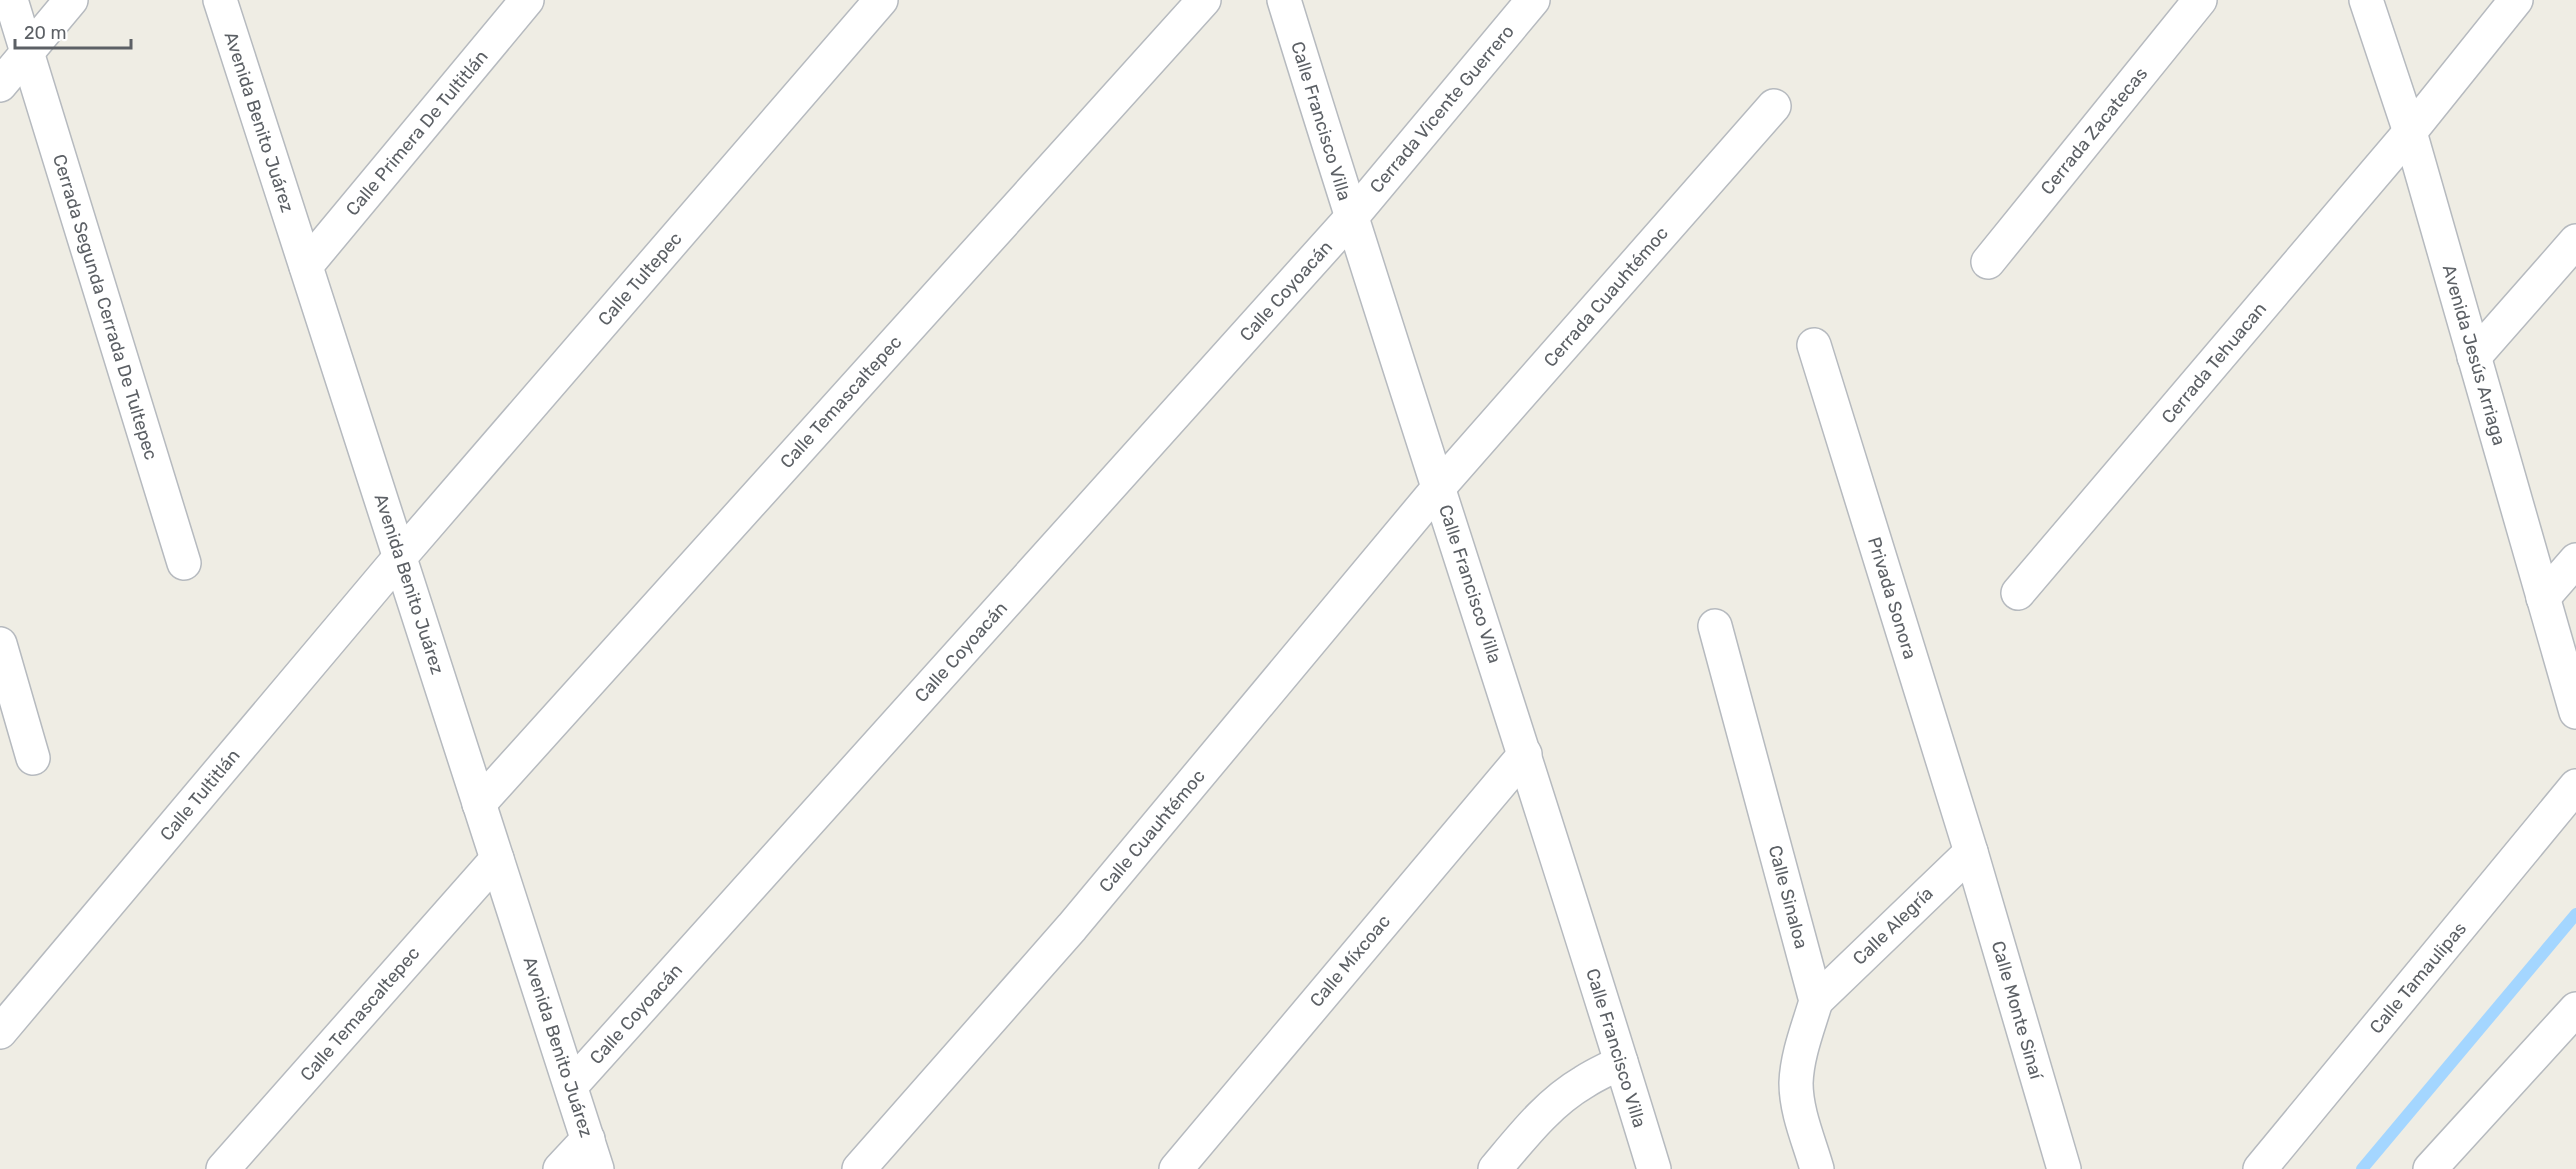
<svg xmlns="http://www.w3.org/2000/svg" width="2576" height="1169" viewBox="0 0 2576 1169" font-family="Rubik,sans-serif">
	<rect width="100%" height="100%" fill="#efede4"/>
	<g fill="none" stroke-linecap="round" stroke-linejoin="round">
		<!-- stream -->
		<path stroke="#a4d6ff" stroke-width="12" d="M 2362,1169 L 2576,914"/>
		<!-- minor casing -->
		<g stroke="#b6babf" stroke-width="36">
			<g id="minor">
				<path d="M 11,0 L 184,563"/>
				<path d="M 220,0 L 597,1169"/>
				<path d="M 1284,0 C 1404,391 1535,778 1654,1169"/>
				<path d="M 2366,0 L 2410,132 L 2576,712"/>
				<path d="M 0,85 L 71,0"/>
				<path d="M 1988,262 L 2200,0"/>
				<path d="M 306,266 L 527,0"/>
				<path d="M 1814,345 L 1971,852 L 2064,1169"/>
				<path d="M 2474,357 L 2576,241"/>
				<path d="M 2018,593 L 2410,132 L 2516,0"/>
				<path d="M 2543,598 L 2576,560"/>
				<path d="M 1715,626 L 1816,1001 C 1808,1028 1797,1055 1796,1083 C 1796,1112 1809,1141 1817,1169"/>
				<path d="M 0,644 L 33,758"/>
				<path d="M 479,804 L 1204,0"/>
				<path d="M 1816,1001 L 1971,852"/>
				<path d="M 0,1032 L 400,557 L 881,0"/>
				<path d="M 571,1086 L 1351,218 L 1533,0"/>
				<path d="M 223,1169 L 497,859"/>
				<path d="M 560,1169 L 588,1139"/>
				<path d="M 859,1169 L 1072,927 L 1439,487 L 1774,106"/>
				<path d="M 1176,1169 L 1525,754"/>
				<path d="M 1495,1169 C 1522,1137 1548,1103 1584,1082 C 1596,1074 1609,1069 1621,1062"/>
				<path d="M 2260,1169 L 2576,786"/>
				<path d="M 2430,1169 L 2576,1009"/>
			</g>
		</g>
		<!-- minor -->
		<use href="#minor" stroke="#fff" stroke-width="33"/>
	</g>
	<g text-anchor="middle" dominant-baseline="central" stroke-width="4.5" stroke-linejoin="round" paint-order="stroke">
		<!-- street labels -->
		<g font-size="18" fill="#5c6065" stroke="#fff">
			<text transform="translate(1442 109) rotate(-50)">Cerrada Vicente Guerrero</text>
			<text transform="translate(1321 121) rotate(73)">Calle Francisco Villa</text>
			<text transform="translate(259 122) rotate(72)">Avenida Benito Juárez</text>
			<text transform="translate(2094 131) rotate(-51)">Cerrada Zacatecas</text>
			<text transform="translate(417 133) rotate(-50)">Calle Primera De Tultitlán</text>
			<text transform="translate(640 279) rotate(-49)">Calle Tultepec</text>
			<text transform="translate(1286 291) rotate(-48)">Calle Coyoacán</text>
			<text transform="translate(1606 297) rotate(-49)">Cerrada Cuauhtémoc</text>
			<text transform="translate(105 307) rotate(73)">Cerrada Segunda Cerrada De Tultepec</text>
			<text transform="translate(2474 355) rotate(74)">Avenida Jesús Arriaga</text>
			<text transform="translate(2214 363) rotate(-50)">Cerrada Tehuacan</text>
			<text transform="translate(841 402) rotate(-48)">Calle Temascaltepec</text>
			<text transform="translate(409 584) rotate(72)">Avenida Benito Juárez</text>
			<text transform="translate(1470 584) rotate(72)">Calle Francisco Villa</text>
			<text transform="translate(1892 598) rotate(73)">Privada Sonora</text>
			<text transform="translate(961 652) rotate(-48)">Calle Coyoacán</text>
			<text transform="translate(200 795) rotate(-50)">Calle Tultitlán</text>
			<text transform="translate(1152 831) rotate(-50)">Calle Cuauhtémoc</text>
			<text transform="translate(1788 897) rotate(75)">Calle Sinaloa</text>
			<text transform="translate(1893 926) rotate(-44)">Calle Alegría</text>
			<text transform="translate(1350 961) rotate(-50)">Calle Míxcoac</text>
			<text transform="translate(2418 978) rotate(-50)">Calle Tamaulipas</text>
			<text transform="translate(2017 1010) rotate(74)">Calle Monte Sinaí</text>
			<text transform="translate(360 1014) rotate(-49)">Calle Temascaltepec</text>
			<text transform="translate(636 1014) rotate(-48)">Calle Coyoacán</text>
			<text transform="translate(558 1047) rotate(72)">Avenida Benito Juárez</text>
			<text transform="translate(1616 1048) rotate(73)">Calle Francisco Villa</text>
		</g>
	</g>
	<!-- scale -->
	<path d="M15 39v9h116v-9" fill="none" stroke="#5c6065" stroke-width="3"/>
	<text x="24" y="39" font-size="18" fill="#5c6065" stroke="#ffffff" stroke-width="4.5" paint-order="stroke">20 m</text>
</svg>
